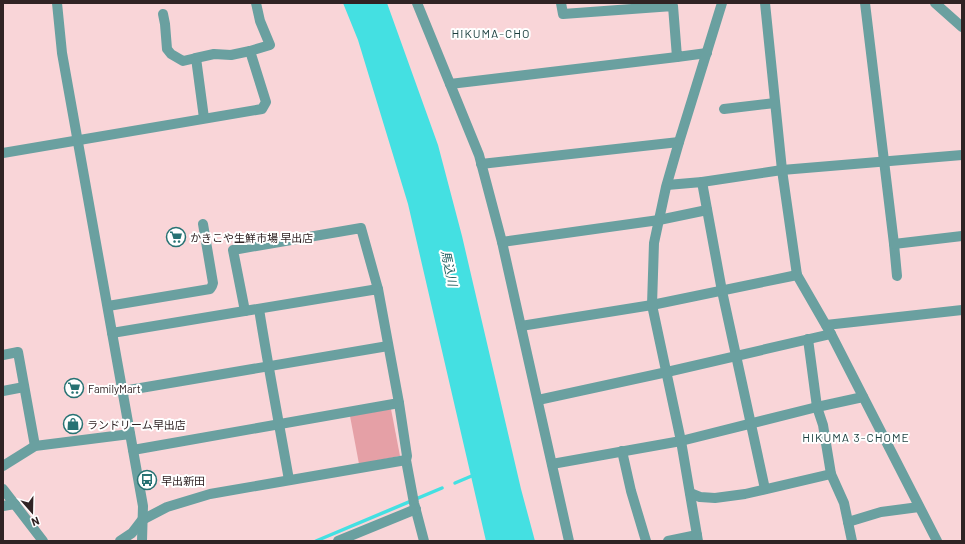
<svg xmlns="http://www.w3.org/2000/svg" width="965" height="544" viewBox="0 0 965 544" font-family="Barlow,'Noto Sans JP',sans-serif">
	<rect width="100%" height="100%" fill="#f9d5d8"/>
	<!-- green -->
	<path fill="#e5a0a6" d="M 391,409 L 400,456 L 359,464 L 350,416 Z"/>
	<!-- water -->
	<path fill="#44e0e2" d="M 343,3 L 387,3 L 438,145 L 462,236 L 521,489 L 535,541 L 486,541 L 408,204 L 358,40 Z"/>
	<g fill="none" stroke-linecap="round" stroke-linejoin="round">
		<!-- stream -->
		<g stroke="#44e0e2" stroke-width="3.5">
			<path d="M 455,483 L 474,475"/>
			<path d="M 316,541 L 442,488"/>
		</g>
		<!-- minor -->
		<g stroke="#6aa0a0" stroke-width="10">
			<path d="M 417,3 L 479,155 L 502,242 L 569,541"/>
			<path d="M 561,3 L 563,14 L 673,6 L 677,57 L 707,53"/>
			<path d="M 765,3 L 782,170 L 797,275 L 831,334 L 937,541"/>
			<path d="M 865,3 L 894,244 L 897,276"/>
			<path d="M 935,3 L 962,27"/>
			<path d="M 163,14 L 165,24 L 167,49 L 171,54 L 183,61 L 196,58"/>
			<path d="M 450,84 L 677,57"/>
			<path d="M 724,109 L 775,103"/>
			<path d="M 204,118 L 196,58 L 214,54 L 231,55 L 250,51"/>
			<path d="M 3,153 L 262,109 L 266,102 L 250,51 L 270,45 L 260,21 L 256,3"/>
			<path d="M 481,164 L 679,142"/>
			<path d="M 702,182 L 782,170 L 962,155"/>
			<path d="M 667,185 L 702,182 L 722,291 L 765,489"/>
			<path d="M 502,242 L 659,220 L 707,210"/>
			<path d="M 894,244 L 962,236"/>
			<path d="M 108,306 L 210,289 L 212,286 L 213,283 L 203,224"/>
			<path d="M 259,309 C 268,366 279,423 289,480"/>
			<path d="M 245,311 L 233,250 L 361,228 L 378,289"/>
			<path d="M 826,325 L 962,310"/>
			<path d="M 521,326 L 652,305 L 797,275"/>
			<path d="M 112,333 L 378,289 L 399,403 L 407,456 L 406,460 L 414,503 L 424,541"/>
			<path d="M 808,339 L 817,407 L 823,425 L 831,474 L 844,503 L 852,541"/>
			<path d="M 3,355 L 18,352 L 35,446"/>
			<path d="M 3,391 L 24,387"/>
			<path d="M 123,391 L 388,346"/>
			<path d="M 538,400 L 667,372 L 831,334"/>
			<path d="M 133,450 L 399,403"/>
			<path d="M 622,451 L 631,491 L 646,541"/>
			<path d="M 552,464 L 681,441 L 817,407 L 863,397"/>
			<path d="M 3,466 L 35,446 L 130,434"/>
			<path d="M 3,489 L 43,541"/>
			<path d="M 690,493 L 700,497 L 715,498 L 745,494 L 831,474"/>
			<path d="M 3,506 L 15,504"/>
			<path d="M 848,522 L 881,512 L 919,507"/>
			<path d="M 120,541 L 132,533 L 142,520 L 167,507 L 210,494 L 406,460"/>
			<path d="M 338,541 L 416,509"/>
			<path d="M 668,541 L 697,535"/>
			<path d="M 698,541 L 681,441 L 652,305 L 654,243 L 666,187 L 679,142 L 722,3"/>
		</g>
		<!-- tertiary -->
		<path stroke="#6aa0a0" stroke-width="10" d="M 57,3 L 62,53 L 143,506 L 142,541"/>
	</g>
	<!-- icons -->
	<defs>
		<g id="supermarket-ring" transform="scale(1)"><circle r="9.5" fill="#fff" stroke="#277273" stroke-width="1.5"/><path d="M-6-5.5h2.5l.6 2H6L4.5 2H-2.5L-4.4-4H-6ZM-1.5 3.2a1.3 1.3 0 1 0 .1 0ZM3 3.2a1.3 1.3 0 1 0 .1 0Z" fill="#277273"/></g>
		<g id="shop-ring" transform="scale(1)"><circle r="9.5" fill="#fff" stroke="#277273" stroke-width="1.5"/><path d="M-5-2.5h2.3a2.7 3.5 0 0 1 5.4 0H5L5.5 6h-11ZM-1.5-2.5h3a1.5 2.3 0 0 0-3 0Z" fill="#277273"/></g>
		<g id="bus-ring" transform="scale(1)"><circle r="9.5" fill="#fff" stroke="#277273" stroke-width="1.5"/><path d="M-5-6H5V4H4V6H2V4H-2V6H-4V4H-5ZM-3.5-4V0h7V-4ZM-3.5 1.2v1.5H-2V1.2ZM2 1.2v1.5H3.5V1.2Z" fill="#277273"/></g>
	</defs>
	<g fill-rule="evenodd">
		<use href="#supermarket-ring" x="176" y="237"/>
		<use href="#supermarket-ring" x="74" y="388"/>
		<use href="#shop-ring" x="73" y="424"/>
		<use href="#bus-ring" x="147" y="480"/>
	</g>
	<g text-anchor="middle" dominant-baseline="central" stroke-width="4" stroke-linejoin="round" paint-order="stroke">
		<!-- poi labels -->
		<g font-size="11" fill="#302324" stroke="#fff" text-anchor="start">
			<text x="190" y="237">かきこや生鮮市場 早出店</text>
			<text x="88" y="388">FamilyMart</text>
			<text x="87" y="424">ランドリーム早出店</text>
			<text x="161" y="480">早出新田</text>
		</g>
		<!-- neighbourhood labels -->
		<g font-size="12" letter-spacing="1" fill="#1b3e3e" stroke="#fff">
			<text x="491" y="33">HIKUMA-CHO</text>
			<text x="856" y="437">HIKUMA 3-CHOME</text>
		</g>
		<!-- water labels -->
		<g font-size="12" font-style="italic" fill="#205e5f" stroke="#fff">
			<text transform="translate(450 268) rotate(78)">馬込川</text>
		</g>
	</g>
	<!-- border -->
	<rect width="965" height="544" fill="none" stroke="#302324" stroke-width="8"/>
	<!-- north arrow -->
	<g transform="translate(32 512) rotate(160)" stroke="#ffffff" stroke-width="3" paint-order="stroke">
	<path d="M0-3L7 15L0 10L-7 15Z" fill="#302324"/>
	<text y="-6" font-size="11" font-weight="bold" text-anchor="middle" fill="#302324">N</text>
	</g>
</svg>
